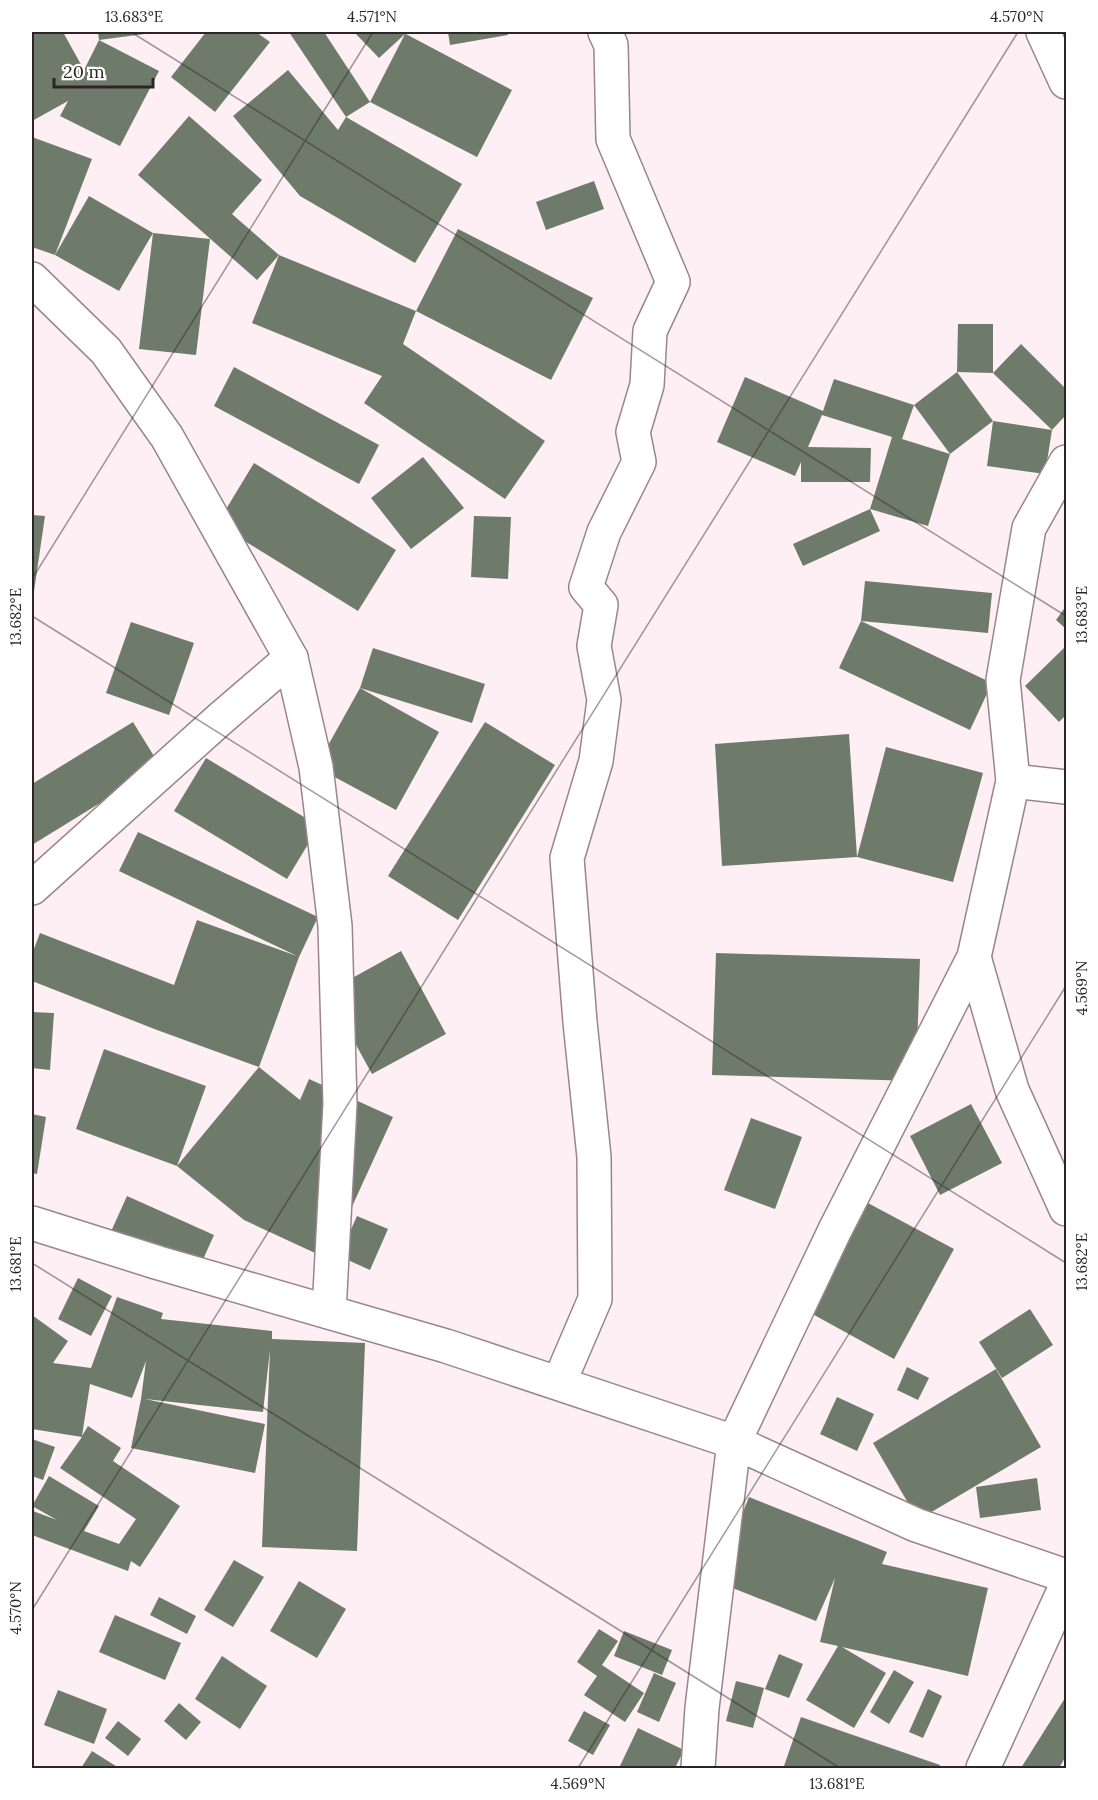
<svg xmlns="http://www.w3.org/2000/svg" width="1098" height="1800" viewBox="0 0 1098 1800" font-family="Lora,serif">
	<rect width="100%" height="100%" fill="#fdeff3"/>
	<!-- building -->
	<g fill="#6f7b6a">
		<path d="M 32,32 L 63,32 L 84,70 L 99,40 L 98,32 L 152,32 L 152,33 L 99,40 L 159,71 L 120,146 L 60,116 L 68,101 L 32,121 Z"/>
		<path d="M 206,32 L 256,32 L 270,42 L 215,112 L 171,77 Z"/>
		<path d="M 289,32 L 324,32 L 370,102 L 405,34 L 379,58 L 354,32 L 402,32 L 512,90 L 477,157 L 370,102 L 346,117 Z"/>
		<path d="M 448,32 L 507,32 L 508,35 L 450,45 Z"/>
		<path d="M 288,70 L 338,130 L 346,117 L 462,184 L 415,263 L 300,196 L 233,116 Z"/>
		<path d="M 189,116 L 262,180 L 232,214 L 279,255 L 257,280 L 138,175 Z"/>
		<path d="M 32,137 L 92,159 L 55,255 L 32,247 Z"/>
		<path d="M 594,181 L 604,209 L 546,230 L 536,202 Z"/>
		<path d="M 89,196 L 153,233 L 210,239 L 196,355 L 139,349 L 153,233 L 119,291 L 55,255 Z"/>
		<path d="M 458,229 L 593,298 L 551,380 L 416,311 L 403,344 L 545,441 L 505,499 L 364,403 L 382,376 L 252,323 L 279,255 L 416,311 Z"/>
		<path d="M 958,324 L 993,324 L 993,373 L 957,372 L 993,421 L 950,454 L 914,405 L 902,439 L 950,454 L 928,526 L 870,509 L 892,437 L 822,415 L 808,447 L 871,448 L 870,482 L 801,482 L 801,462 L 795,476 L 717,442 L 745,377 L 823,411 L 834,379 L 914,405 L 957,372 Z"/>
		<path d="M 1021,344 L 1066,389 L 1066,415 L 1052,430 L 993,373 Z"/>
		<path d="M 234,367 L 379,445 L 359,484 L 214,406 Z"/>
		<path d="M 993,421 L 1052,430 L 1045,474 L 987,466 Z"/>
		<path d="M 423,457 L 464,508 L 411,549 L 371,498 Z"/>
		<path d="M 254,463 L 396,550 L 358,611 L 217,524 Z"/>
		<path d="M 870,509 L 880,531 L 803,566 L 793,544 Z"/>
		<path d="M 32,515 L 45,516 L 33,598 L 32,598 Z"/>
		<path d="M 474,516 L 511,517 L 508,579 L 471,577 Z"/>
		<path d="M 865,581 L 992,593 L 988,633 L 861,621 L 992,683 L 970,730 L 839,668 L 861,621 Z"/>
		<path d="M 1066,606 L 1066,629 L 1056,620 Z"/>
		<path d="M 131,622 L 194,643 L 169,715 L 106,693 Z"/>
		<path d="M 1066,646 L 1066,715 L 1059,722 L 1025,686 Z"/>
		<path d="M 373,648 L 485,684 L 472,723 L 360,688 Z"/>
		<path d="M 360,688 L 439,732 L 396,810 L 316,767 Z"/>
		<path d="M 133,722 L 160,766 L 32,845 L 32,784 Z"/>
		<path d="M 485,722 L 555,765 L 458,920 L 388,876 Z"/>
		<path d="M 849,734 L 857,857 L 886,747 L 983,773 L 953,882 L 857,857 L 722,866 L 715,744 Z"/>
		<path d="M 206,758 L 319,826 L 287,879 L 174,811 Z"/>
		<path d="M 138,832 L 318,917 L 299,957 L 259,1067 L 157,1030 L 32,981 L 32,954 L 40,933 L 174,985 L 197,920 L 297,956 L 119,871 Z"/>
		<path d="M 401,951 L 446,1034 L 372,1074 L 327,992 Z"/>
		<path d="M 716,953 L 920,959 L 916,1081 L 712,1075 Z"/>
		<path d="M 32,1012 L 54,1013 L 50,1070 L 32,1068 Z"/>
		<path d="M 104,1049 L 206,1086 L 177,1166 L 259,1067 L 300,1100 L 309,1079 L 393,1117 L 328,1259 L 244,1220 L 177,1166 L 76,1129 Z"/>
		<path d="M 971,1104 L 1002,1163 L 940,1195 L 910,1136 Z"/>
		<path d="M 32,1114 L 46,1117 L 37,1174 L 32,1173 Z"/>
		<path d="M 751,1118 L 802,1137 L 775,1209 L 724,1190 Z"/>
		<path d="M 127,1196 L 214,1235 L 196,1275 L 109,1236 Z"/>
		<path d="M 866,1202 L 954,1249 L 894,1359 L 807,1311 Z"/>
		<path d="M 357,1216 L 388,1229 L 370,1270 L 339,1256 Z"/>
		<path d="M 78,1278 L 112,1296 L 91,1336 L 58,1319 Z"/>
		<path d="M 117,1297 L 163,1313 L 161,1319 L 272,1331 L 272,1339 L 365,1343 L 357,1551 L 262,1547 L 270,1350 L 263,1412 L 145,1399 L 265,1424 L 255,1473 L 131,1448 L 141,1399 L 146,1361 L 132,1398 L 90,1384 L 82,1436 L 88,1426 L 121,1448 L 113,1461 L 180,1506 L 140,1567 L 131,1561 L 128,1571 L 32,1535 L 33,1511 L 57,1520 L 32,1506 L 49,1476 L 99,1506 L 84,1531 L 119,1544 L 136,1519 L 60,1468 L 82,1437 L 32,1429 L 32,1315 L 68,1341 L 53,1363 L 91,1368 Z"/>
		<path d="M 1030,1309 L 1053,1345 L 1002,1378 L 979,1342 Z"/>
		<path d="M 907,1367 L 929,1378 L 918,1400 L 897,1390 Z"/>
		<path d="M 996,1369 L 1041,1447 L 918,1520 L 873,1443 Z"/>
		<path d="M 837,1397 L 874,1414 L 857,1451 L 820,1434 Z"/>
		<path d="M 32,1439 L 55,1447 L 43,1480 L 32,1476 Z"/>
		<path d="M 1037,1478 L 1041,1510 L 980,1518 L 976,1487 Z"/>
		<path d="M 749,1497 L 887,1552 L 882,1564 L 988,1588 L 968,1676 L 842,1647 L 886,1673 L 854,1728 L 806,1700 L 838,1646 L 820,1642 L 835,1578 L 816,1621 L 715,1581 Z"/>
		<path d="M 234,1560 L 264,1577 L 233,1627 L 204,1610 Z"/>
		<path d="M 299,1581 L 346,1609 L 317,1658 L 270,1631 Z"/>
		<path d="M 159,1597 L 196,1616 L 187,1634 L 150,1615 Z"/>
		<path d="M 115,1615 L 181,1643 L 165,1680 L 99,1652 Z"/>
		<path d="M 599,1629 L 618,1641 L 602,1665 L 644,1693 L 625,1722 L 584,1695 L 597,1676 L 577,1662 Z"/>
		<path d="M 624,1631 L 672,1650 L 662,1675 L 614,1656 Z"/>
		<path d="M 779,1654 L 803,1664 L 789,1698 L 765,1689 Z"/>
		<path d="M 222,1656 L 267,1686 L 240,1729 L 195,1699 Z"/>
		<path d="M 894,1670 L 914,1682 L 889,1724 L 870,1712 Z"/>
		<path d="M 654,1673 L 676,1683 L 659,1722 L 637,1712 Z"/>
		<path d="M 736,1681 L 764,1688 L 753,1728 L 726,1721 Z"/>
		<path d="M 928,1689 L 942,1696 L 923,1738 L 909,1732 Z"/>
		<path d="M 58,1690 L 107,1709 L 94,1744 L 44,1725 Z"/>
		<path d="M 1065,1698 L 1066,1699 L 1066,1756 L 1059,1768 L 1021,1768 Z"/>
		<path d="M 179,1703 L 201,1722 L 186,1740 L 164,1721 Z"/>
		<path d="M 584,1711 L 610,1725 L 593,1755 L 568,1741 Z"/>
		<path d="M 801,1717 L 940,1765 L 939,1768 L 791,1768 L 784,1766 Z"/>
		<path d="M 118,1721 L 141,1739 L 128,1756 L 105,1738 Z"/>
		<path d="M 638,1728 L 684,1750 L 675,1768 L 619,1768 Z"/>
		<path d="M 92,1751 L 119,1768 L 81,1768 Z"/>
	</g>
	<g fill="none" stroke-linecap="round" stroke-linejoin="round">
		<!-- minor casing -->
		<g stroke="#9b858d" stroke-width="36">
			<g id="minor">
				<path d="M 1043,32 L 1066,82"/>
				<path d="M 32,279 L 106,351 L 167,437 L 291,658 L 316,767 L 335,926 L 340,1104 L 329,1312"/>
				<path d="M 1013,781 L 1066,787"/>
				<path d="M 32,888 L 220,719 L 291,658"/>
				<path d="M 974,957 L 1012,1090 L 1066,1209"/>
				<path d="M 32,1223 L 159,1263 L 446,1346 L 734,1442 L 916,1525 L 1066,1576"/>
				<path d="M 559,1383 L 595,1299 L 594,1157 L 580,1022 L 567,858 L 596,761 L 604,700 L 594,646 L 601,605 L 586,587 L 604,532 L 639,462 L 633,432 L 647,385 L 650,331 L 673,282 L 613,139 L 611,45 L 605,32"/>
				<path d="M 698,1768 L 702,1708 L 734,1442 L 835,1230 L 974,957 L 1013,781 L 1003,680 L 1029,528 L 1066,462"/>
				<path d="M 983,1768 L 1066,1586"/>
			</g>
		</g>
		<!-- minor -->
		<use href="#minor" stroke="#fff" stroke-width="33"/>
	</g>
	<!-- ticks -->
	<path fill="none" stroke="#2c2427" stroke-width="1.5" stroke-opacity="0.45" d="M 131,32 L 1066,616M 32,579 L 373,32M 32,616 L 1066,1263M 32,1263 L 840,1768M 32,1610 L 1018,32M 578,1768 L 1066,986"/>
	<!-- border -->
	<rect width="1098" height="1800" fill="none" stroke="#ffffff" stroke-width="66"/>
	<!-- scale -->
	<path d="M54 78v9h99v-9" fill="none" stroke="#2c2427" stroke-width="3"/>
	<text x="63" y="78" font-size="18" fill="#2c2427" stroke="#ffffff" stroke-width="4.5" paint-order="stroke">20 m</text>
	<rect x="33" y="33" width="1032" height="1734" fill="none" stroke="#2c2427" stroke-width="2"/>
	<g font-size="15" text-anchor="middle" fill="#2c2427">
		<text x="134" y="22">13.683°E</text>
		<text x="372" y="22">4.571°N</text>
		<text x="1017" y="22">4.570°N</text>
		<text transform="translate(1082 615) rotate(-90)" y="5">13.683°E</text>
		<text transform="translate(16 617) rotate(-90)" y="5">13.682°E</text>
		<text transform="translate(1082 988) rotate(-90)" y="5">4.569°N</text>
		<text transform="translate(1082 1262) rotate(-90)" y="5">13.682°E</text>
		<text transform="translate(16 1264) rotate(-90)" y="5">13.681°E</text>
		<text transform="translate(16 1608) rotate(-90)" y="5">4.570°N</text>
		<text x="578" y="1789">4.569°N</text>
		<text x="837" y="1789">13.681°E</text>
	</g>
</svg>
